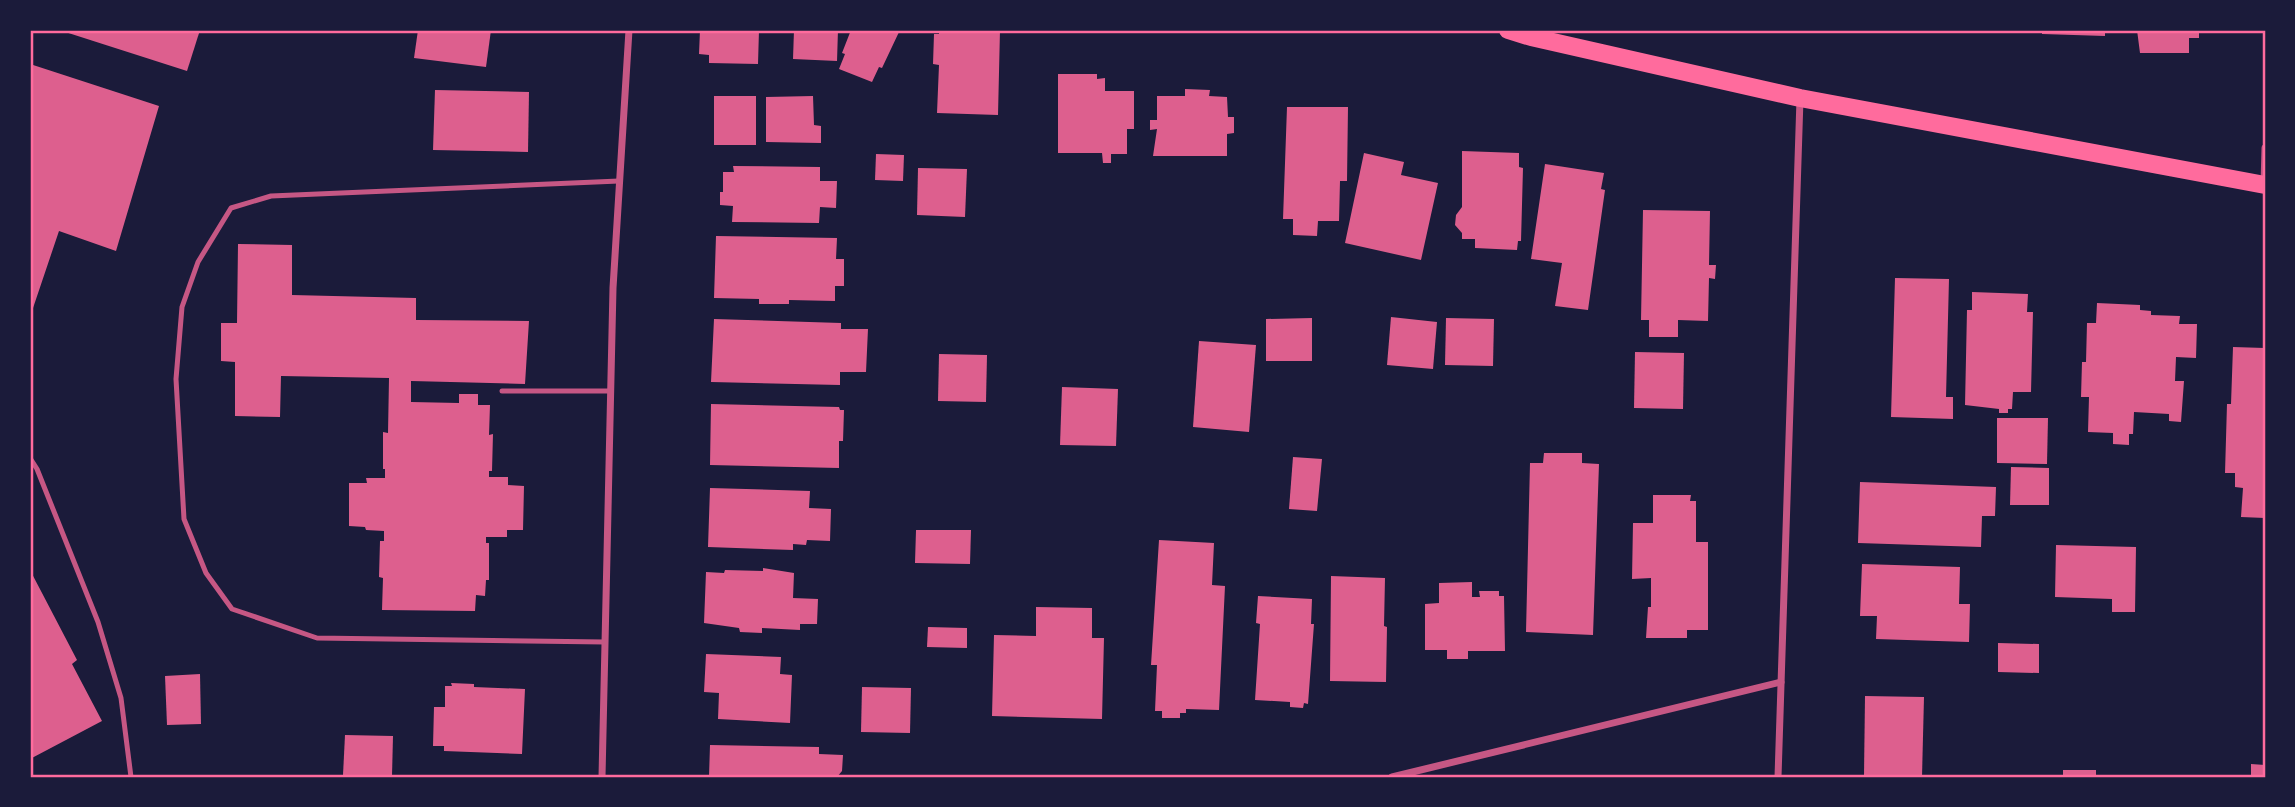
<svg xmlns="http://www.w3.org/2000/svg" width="2295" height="807" viewBox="0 0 2295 807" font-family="'Asap Condensed',sans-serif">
	<rect width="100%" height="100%" fill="#1b1b3a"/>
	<!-- building -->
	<g fill="#dd5f8e">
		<path d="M 59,30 L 200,30 L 187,71 Z"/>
		<path d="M 418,30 L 491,30 L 486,67 L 414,58 Z"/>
		<path d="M 700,30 L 759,30 L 758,64 L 709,63 L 709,55 L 699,54 Z"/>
		<path d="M 794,30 L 838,30 L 837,61 L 793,59 Z"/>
		<path d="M 851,30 L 896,30 L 899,32 L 882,68 L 879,67 L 872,82 L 839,69 L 845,54 L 842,53 Z"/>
		<path d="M 939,30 L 1000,30 L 998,115 L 937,113 L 939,65 L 933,64 L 934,34 L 939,34 Z"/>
		<path d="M 2042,30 L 2105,30 L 2105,36 L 2042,34 Z"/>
		<path d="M 2137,30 L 2199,30 L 2199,38 L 2189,38 L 2189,53 L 2140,53 Z"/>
		<path d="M 30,64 L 159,106 L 116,251 L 59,231 L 30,317 Z"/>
		<path d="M 1058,74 L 1097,74 L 1097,79 L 1105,78 L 1105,91 L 1134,91 L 1134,129 L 1127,129 L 1127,154 L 1111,154 L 1111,163 L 1103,163 L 1102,153 L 1058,153 Z"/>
		<path d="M 1185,89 L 1210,90 L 1209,96 L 1227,97 L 1228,117 L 1234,117 L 1234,133 L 1227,134 L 1227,156 L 1153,156 L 1157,129 L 1150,130 L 1150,120 L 1157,120 L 1157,96 L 1185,96 Z"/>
		<path d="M 435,90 L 529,92 L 528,152 L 433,150 Z"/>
		<rect x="714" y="96" width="42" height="49"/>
		<path d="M 813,96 L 814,125 L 821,126 L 821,143 L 766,142 L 766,97 Z"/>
		<path d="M 1287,107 L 1348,107 L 1347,181 L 1340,181 L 1339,221 L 1318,221 L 1317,236 L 1293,235 L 1293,219 L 1283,219 Z"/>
		<path d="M 1462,151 L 1519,153 L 1519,167 L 1523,168 L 1521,241 L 1518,241 L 1517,250 L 1475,248 L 1475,239 L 1462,239 L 1462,233 L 1455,225 L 1456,215 L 1462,207 Z"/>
		<path d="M 1364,153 L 1404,162 L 1401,175 L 1438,183 L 1421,260 L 1345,243 Z"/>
		<path d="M 876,154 L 904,155 L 903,181 L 875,180 Z"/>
		<path d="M 1545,164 L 1604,173 L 1601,189 L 1605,190 L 1588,310 L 1555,306 L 1562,263 L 1531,259 Z"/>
		<path d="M 733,166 L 820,167 L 820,181 L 837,181 L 836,208 L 820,207 L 819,223 L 732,222 L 733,206 L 720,205 L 720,192 L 723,192 L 723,172 L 734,172 Z"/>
		<path d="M 918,168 L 967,169 L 965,217 L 917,215 Z"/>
		<path d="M 1643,210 L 1710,211 L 1709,265 L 1716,265 L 1715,279 L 1709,278 L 1708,321 L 1678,320 L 1678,337 L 1649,337 L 1649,320 L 1641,320 Z"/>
		<path d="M 716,236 L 837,238 L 836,259 L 844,259 L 844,286 L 835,286 L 835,301 L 789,300 L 789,304 L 759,304 L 759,299 L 714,298 Z"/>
		<path d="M 238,244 L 292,245 L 292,295 L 416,298 L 416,320 L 529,321 L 525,384 L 411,381 L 411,402 L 459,403 L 459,394 L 478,394 L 478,405 L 490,405 L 489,435 L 493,434 L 492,471 L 489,471 L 489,477 L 508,477 L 508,485 L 524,486 L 523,530 L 507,530 L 507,537 L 486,537 L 486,543 L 489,543 L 489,580 L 486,580 L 485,596 L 476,595 L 475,611 L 382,610 L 383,578 L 379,577 L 380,541 L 384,541 L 384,531 L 366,530 L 365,527 L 349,526 L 349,483 L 367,483 L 366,478 L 385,478 L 385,469 L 383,469 L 383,432 L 388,433 L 389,378 L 281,376 L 280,417 L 235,416 L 235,362 L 221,361 L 221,323 L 237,323 Z"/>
		<path d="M 1895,278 L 1949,279 L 1946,397 L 1953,397 L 1953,419 L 1891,417 Z"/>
		<path d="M 1972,292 L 2028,294 L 2027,312 L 2033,312 L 2031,392 L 2013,392 L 2012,409 L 2008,409 L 2008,413 L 1999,413 L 1999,409 L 1965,405 L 1967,310 L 1972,310 Z"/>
		<path d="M 2097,303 L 2140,305 L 2140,310 L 2151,311 L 2151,315 L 2180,316 L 2179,324 L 2197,324 L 2196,358 L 2176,357 L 2175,381 L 2184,381 L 2181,422 L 2169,421 L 2169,414 L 2134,412 L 2133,434 L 2129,434 L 2129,445 L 2113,444 L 2113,433 L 2088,432 L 2089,397 L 2081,397 L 2082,362 L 2086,362 L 2087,323 L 2096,323 Z"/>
		<path d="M 1391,317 L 1437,322 L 1433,369 L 1387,365 Z"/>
		<path d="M 1312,318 L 1312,361 L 1266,361 L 1266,319 Z"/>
		<path d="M 1446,318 L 1494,319 L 1493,366 L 1445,365 Z"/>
		<path d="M 714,319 L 841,323 L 841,329 L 868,329 L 866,372 L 840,372 L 840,385 L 711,382 Z"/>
		<path d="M 1199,341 L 1256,345 L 1249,432 L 1193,427 Z"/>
		<path d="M 2233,347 L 2265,348 L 2265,518 L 2241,517 L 2243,488 L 2235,487 L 2235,473 L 2225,473 L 2227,404 L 2231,404 Z"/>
		<path d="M 1635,352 L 1684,353 L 1683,409 L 1634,408 Z"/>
		<path d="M 939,354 L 987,355 L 986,402 L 938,401 Z"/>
		<path d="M 1062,387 L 1118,389 L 1116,446 L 1060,445 Z"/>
		<path d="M 711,404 L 839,407 L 840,410 L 844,410 L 843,441 L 839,441 L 839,468 L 710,465 Z"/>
		<path d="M 1997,418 L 2048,418 L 2047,464 L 1997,463 Z"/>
		<path d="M 1544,453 L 1582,453 L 1582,463 L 1599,464 L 1593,635 L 1526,632 L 1530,463 L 1543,463 Z"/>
		<path d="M 1293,457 L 1322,459 L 1317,511 L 1289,509 Z"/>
		<path d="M 2011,467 L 2049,468 L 2049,505 L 2010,505 Z"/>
		<path d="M 1860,482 L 1996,487 L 1995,516 L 1982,516 L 1981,547 L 1858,543 Z"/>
		<path d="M 710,488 L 810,491 L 809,508 L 831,509 L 830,541 L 807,540 L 806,545 L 793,544 L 793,550 L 708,547 Z"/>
		<path d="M 1653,495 L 1691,495 L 1690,501 L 1696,501 L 1696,542 L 1708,542 L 1708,630 L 1687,630 L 1687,638 L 1646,638 L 1648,607 L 1651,607 L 1651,578 L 1632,579 L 1633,523 L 1653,523 Z"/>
		<path d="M 916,530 L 971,530 L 970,564 L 915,563 Z"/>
		<path d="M 1159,540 L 1214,543 L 1212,585 L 1225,586 L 1219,710 L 1186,709 L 1186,713 L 1180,713 L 1180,718 L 1162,718 L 1162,711 L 1155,711 L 1157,665 L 1151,665 Z"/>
		<path d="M 2056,545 L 2136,547 L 2135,612 L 2112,612 L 2112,599 L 2055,597 Z"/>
		<path d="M 1862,564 L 1960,567 L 1959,604 L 1970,604 L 1969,642 L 1876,639 L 1877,616 L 1860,616 Z"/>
		<path d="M 763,568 L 794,573 L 793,598 L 818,599 L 817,624 L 800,624 L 800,630 L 762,628 L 762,633 L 740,632 L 739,628 L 704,623 L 706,572 L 724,573 L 725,570 L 763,571 Z"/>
		<path d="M 30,570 L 77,660 L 72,664 L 102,721 L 30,759 Z"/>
		<path d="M 1331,576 L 1385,578 L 1384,626 L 1387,627 L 1386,682 L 1330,681 Z"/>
		<path d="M 1472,582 L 1472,597 L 1480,597 L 1479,591 L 1499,591 L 1499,596 L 1504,596 L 1505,651 L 1468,651 L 1468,659 L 1447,659 L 1447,650 L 1425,650 L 1425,604 L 1439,603 L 1439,583 Z"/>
		<path d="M 1258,596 L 1312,599 L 1311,624 L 1314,624 L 1308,704 L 1304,703 L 1303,708 L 1290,707 L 1290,702 L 1255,700 L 1260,624 L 1256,623 Z"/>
		<path d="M 1036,607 L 1092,608 L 1092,638 L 1104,638 L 1102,719 L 992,716 L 994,635 L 1036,636 Z"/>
		<path d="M 928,627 L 967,628 L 967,648 L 927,647 Z"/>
		<path d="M 1998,643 L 2039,644 L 2039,673 L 1998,672 Z"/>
		<path d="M 706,654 L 781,657 L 780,674 L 792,675 L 790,723 L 718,719 L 719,693 L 704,692 Z"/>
		<path d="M 200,674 L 201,724 L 167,725 L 165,676 Z"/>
		<path d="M 451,683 L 474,684 L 474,687 L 525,689 L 522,754 L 444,751 L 444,746 L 433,746 L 434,707 L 445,707 L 445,686 L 452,686 Z"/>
		<path d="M 862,687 L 911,688 L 910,733 L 861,732 Z"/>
		<path d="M 1865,696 L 1924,697 L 1922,777 L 1864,776 Z"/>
		<path d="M 345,735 L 393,736 L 392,776 L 343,775 Z"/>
		<path d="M 710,745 L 819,747 L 819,754 L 843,755 L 842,771 L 837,777 L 709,777 Z"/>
		<path d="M 2251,764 L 2265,765 L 2265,777 L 2251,777 Z"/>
		<rect x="2063" y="770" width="33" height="7"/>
	</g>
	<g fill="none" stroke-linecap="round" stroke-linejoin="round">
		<!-- service -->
		<g stroke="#c65784" stroke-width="5">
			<path d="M 502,391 L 611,391"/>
			<path d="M 30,458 L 37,469 L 98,622 L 121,698 L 131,777"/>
			<path d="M 605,642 L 317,638 L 232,609 L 206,573 L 184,519 L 176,379 L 182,307 L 198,262 L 231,208 L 271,196 L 619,181"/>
		</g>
		<!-- minor -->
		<g stroke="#c65784" stroke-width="7">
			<path d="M 2264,184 L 2265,148"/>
			<path d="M 602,777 L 613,288 L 629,30"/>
			<path d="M 1392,777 L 1781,682"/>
			<path d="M 1778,777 L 1800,99"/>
		</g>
		<!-- primary -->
		<path stroke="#ff6b9d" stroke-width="18" d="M 1508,30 L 1531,37 L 1800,98 L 2265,185"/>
	</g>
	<!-- border -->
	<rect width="2295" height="807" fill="none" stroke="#1b1b3a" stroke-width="63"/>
	<rect x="32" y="32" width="2232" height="744" fill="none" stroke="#ff6b9d" stroke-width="2.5"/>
</svg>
